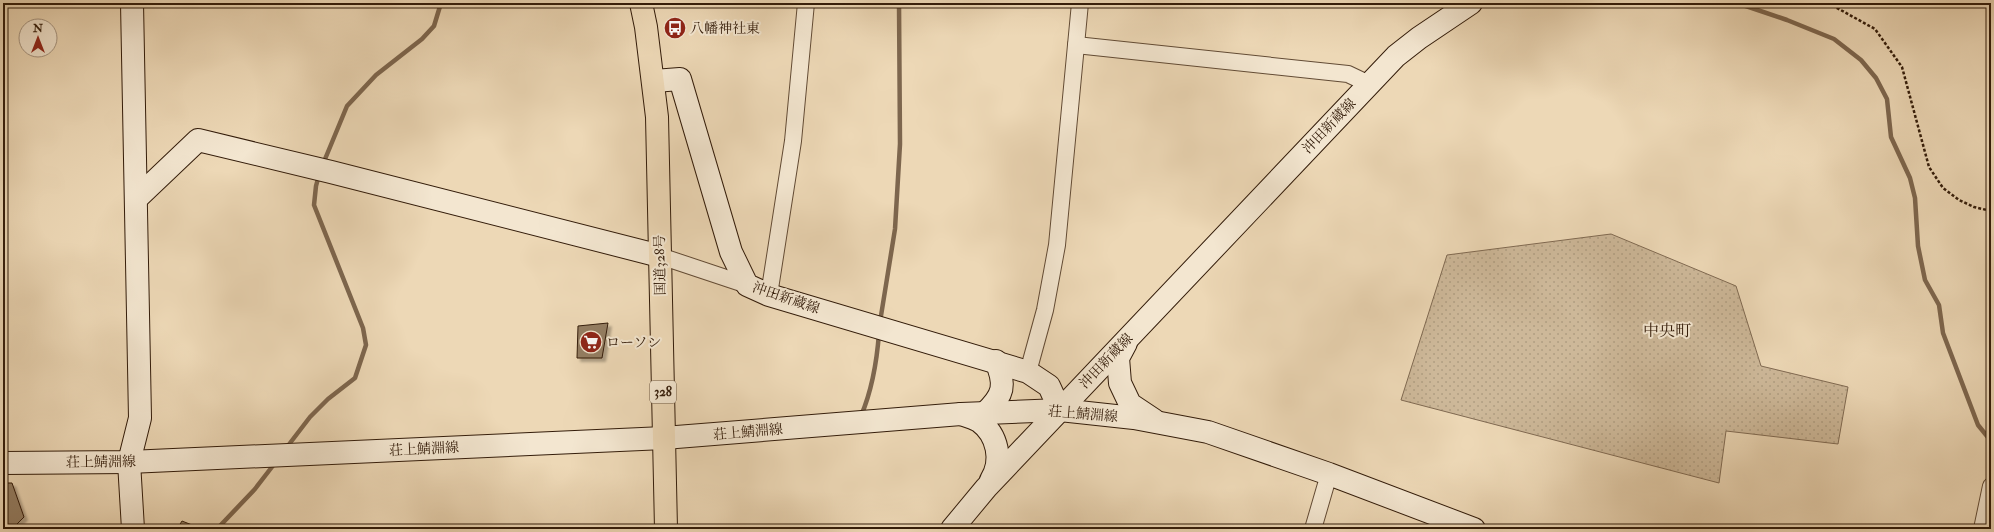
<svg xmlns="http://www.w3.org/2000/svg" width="1994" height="532" viewBox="0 0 1994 532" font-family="'IM FELL Double Pica','Noto Serif JP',serif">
	<defs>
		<pattern id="park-dots" width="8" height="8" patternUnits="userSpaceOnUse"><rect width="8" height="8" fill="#cdb899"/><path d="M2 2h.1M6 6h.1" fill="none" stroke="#b09e82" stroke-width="1.8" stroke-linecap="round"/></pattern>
		<filter id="shadow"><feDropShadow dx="3.5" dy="3.5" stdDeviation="1" flood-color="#0004"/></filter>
	</defs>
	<rect width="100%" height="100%" fill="#edd8b6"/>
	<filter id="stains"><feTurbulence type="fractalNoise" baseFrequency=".005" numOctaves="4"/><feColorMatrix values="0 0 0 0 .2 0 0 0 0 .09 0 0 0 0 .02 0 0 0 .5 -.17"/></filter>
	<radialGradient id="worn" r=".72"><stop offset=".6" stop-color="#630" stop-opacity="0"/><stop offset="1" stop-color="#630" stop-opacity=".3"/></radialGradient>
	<!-- park -->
	<path fill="url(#park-dots)" stroke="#806a52" d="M 1611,234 L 1736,286 L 1761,366 L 1848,387 L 1838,444 L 1726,431 L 1719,483 L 1401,400 L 1447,255 Z"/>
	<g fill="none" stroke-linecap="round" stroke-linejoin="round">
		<!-- stream -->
		<g stroke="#7d664e" stroke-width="4.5">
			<path d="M 1737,3 L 1787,20 L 1834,39 L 1861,60 L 1876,78 L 1887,99 L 1891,137 L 1910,178 L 1915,198 L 1918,246 L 1925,280 L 1939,305 L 1943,333 L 1978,425 L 1991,441"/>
			<path d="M 323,164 L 347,106 L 376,75 L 422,39 L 434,26 L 441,3"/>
			<path d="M 880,322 L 895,229 L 900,144 L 899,3"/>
			<path d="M 861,416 C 872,390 877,360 879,333"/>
			<path d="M 287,447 L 310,417 L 328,399 L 355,378 L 366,345 L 363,328 L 314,205 L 316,186 L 319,175"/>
			<path d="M 217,529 L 255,489 L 275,463"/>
		</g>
	</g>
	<!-- building -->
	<g fill="#947e63" stroke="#331c0a" filter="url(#shadow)">
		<path d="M 608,323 L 602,358 L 577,358 L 578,326 Z"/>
		<path d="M 3,483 L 12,483 L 24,517 L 12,529 L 3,529 Z"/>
		<path d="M 182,521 L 202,529 L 177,529 Z"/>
	</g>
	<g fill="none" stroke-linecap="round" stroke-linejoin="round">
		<!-- street casing -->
		<g stroke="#624b35" stroke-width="18">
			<g id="street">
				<path d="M 1076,45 L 1348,74 L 1369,84"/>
				<path d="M 660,256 L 747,285"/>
				<path d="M 769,295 L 793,141 L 806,3"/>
				<path d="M 1028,372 L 1045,310 L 1057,245 L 1080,3"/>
				<path d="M 1313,529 L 1329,474"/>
				<path d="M 1982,529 L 1991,486"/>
			</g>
		</g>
		<!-- secondary casing -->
		<g stroke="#331c0a" stroke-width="24">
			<g id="secondary">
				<path d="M 132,3 L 140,418 L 129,462 L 133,529"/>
				<path d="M 654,81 L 680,79 L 731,252 L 747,285 L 769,295 L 1028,372 L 1049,386 L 1060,410"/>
				<path d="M 136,199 L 198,140 L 331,172 L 660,256"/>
				<path d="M 1126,343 L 1118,358 L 1120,383 L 1130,404 L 1154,420"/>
				<path d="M 985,413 C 1004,395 1006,385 996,361"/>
				<path d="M 961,414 C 967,416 974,418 979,421 C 998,435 1003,461 991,480"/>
				<path d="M 3,463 L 129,462 L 664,438 L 961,414 L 1060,410 L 1134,418 L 1208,432 L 1329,474 L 1474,529"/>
				<path d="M 952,529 L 986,488 L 1396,56 L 1419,38 L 1471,3"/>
			</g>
		</g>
		<!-- highway casing -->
		<g stroke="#331c0a" stroke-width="24">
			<path id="highway" d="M 641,3 L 646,27 L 657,117 L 666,529"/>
		</g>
		<!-- path -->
		<path stroke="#331c0a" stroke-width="2.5" stroke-dasharray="3 2" stroke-linecap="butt" d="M 1828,3 L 1875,29 L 1902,67 L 1929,167 L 1943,188 L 1959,200 L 1974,207 L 1991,211"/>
		<!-- street -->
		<use href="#street" stroke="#f3e6d0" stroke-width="16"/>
		<!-- secondary -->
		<use href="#secondary" stroke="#f3e6d0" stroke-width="22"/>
		<!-- highway -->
		<use href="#highway" stroke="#edd8b6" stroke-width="22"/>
	</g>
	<!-- icons -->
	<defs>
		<g id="bus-disc" transform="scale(1.15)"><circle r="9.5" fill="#8f2418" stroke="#f3e6d0"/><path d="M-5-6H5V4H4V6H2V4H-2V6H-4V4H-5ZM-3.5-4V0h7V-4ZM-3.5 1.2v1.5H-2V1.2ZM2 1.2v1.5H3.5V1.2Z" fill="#fff"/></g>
		<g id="supermarket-disc" transform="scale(1.15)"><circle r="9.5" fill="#8f2418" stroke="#f3e6d0"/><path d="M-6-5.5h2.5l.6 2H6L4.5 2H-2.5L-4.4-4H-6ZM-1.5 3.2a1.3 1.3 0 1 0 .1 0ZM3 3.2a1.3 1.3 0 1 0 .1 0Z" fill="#fff"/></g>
	</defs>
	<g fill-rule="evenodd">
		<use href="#bus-disc" x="675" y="28"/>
		<use href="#supermarket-disc" x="591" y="342"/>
	</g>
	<g text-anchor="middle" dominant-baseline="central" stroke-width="4" stroke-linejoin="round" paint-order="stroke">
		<!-- shield labels -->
		<rect fill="#f3e6d0" stroke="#6d5945" stroke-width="1" x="650" y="381" width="26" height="22" rx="3"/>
		<g font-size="13" font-weight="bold" fill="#331c0a">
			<text x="663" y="392">328</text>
		</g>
		<!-- poi labels -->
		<g font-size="14" fill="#331c0a" stroke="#f3e6d0" text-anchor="start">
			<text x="690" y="28">八幡神社東</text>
			<text x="606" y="342">ローソン</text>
		</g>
		<!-- street labels -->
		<g font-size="14" fill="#331c0a" stroke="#f3e6d0">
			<text transform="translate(1329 126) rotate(-46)">沖田新蔵線</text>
			<text transform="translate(660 265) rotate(-91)">国道328号</text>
			<text transform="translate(786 298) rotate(19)">沖田新蔵線</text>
			<text transform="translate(1106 361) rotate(-46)">沖田新蔵線</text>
			<text transform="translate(1083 414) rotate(5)">荘上鯖淵線</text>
			<text transform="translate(748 432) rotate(-5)">荘上鯖淵線</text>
			<text transform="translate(424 449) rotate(-3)">荘上鯖淵線</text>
			<text transform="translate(101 462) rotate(-1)">荘上鯖淵線</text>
		</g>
		<!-- quarter labels -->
		<g font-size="16" fill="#331c0a" stroke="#f3e6d0">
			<text x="1667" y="331">中央町</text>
		</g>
	</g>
	<!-- margin -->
	<rect width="1994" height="532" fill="none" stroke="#edd8b6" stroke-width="16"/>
	<rect x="4" y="4" width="1986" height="524" fill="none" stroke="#331c0a" stroke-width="2"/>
	<rect x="8" y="8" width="1978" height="516" fill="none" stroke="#331c0a"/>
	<!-- north arrow -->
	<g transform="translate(38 38)"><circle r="19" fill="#f3e6d0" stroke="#a69581"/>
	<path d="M0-3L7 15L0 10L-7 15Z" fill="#8f2418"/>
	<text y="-6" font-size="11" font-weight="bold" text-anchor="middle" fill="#331c0a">N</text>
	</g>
	<rect width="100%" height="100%" filter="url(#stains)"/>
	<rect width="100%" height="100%" fill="url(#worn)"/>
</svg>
